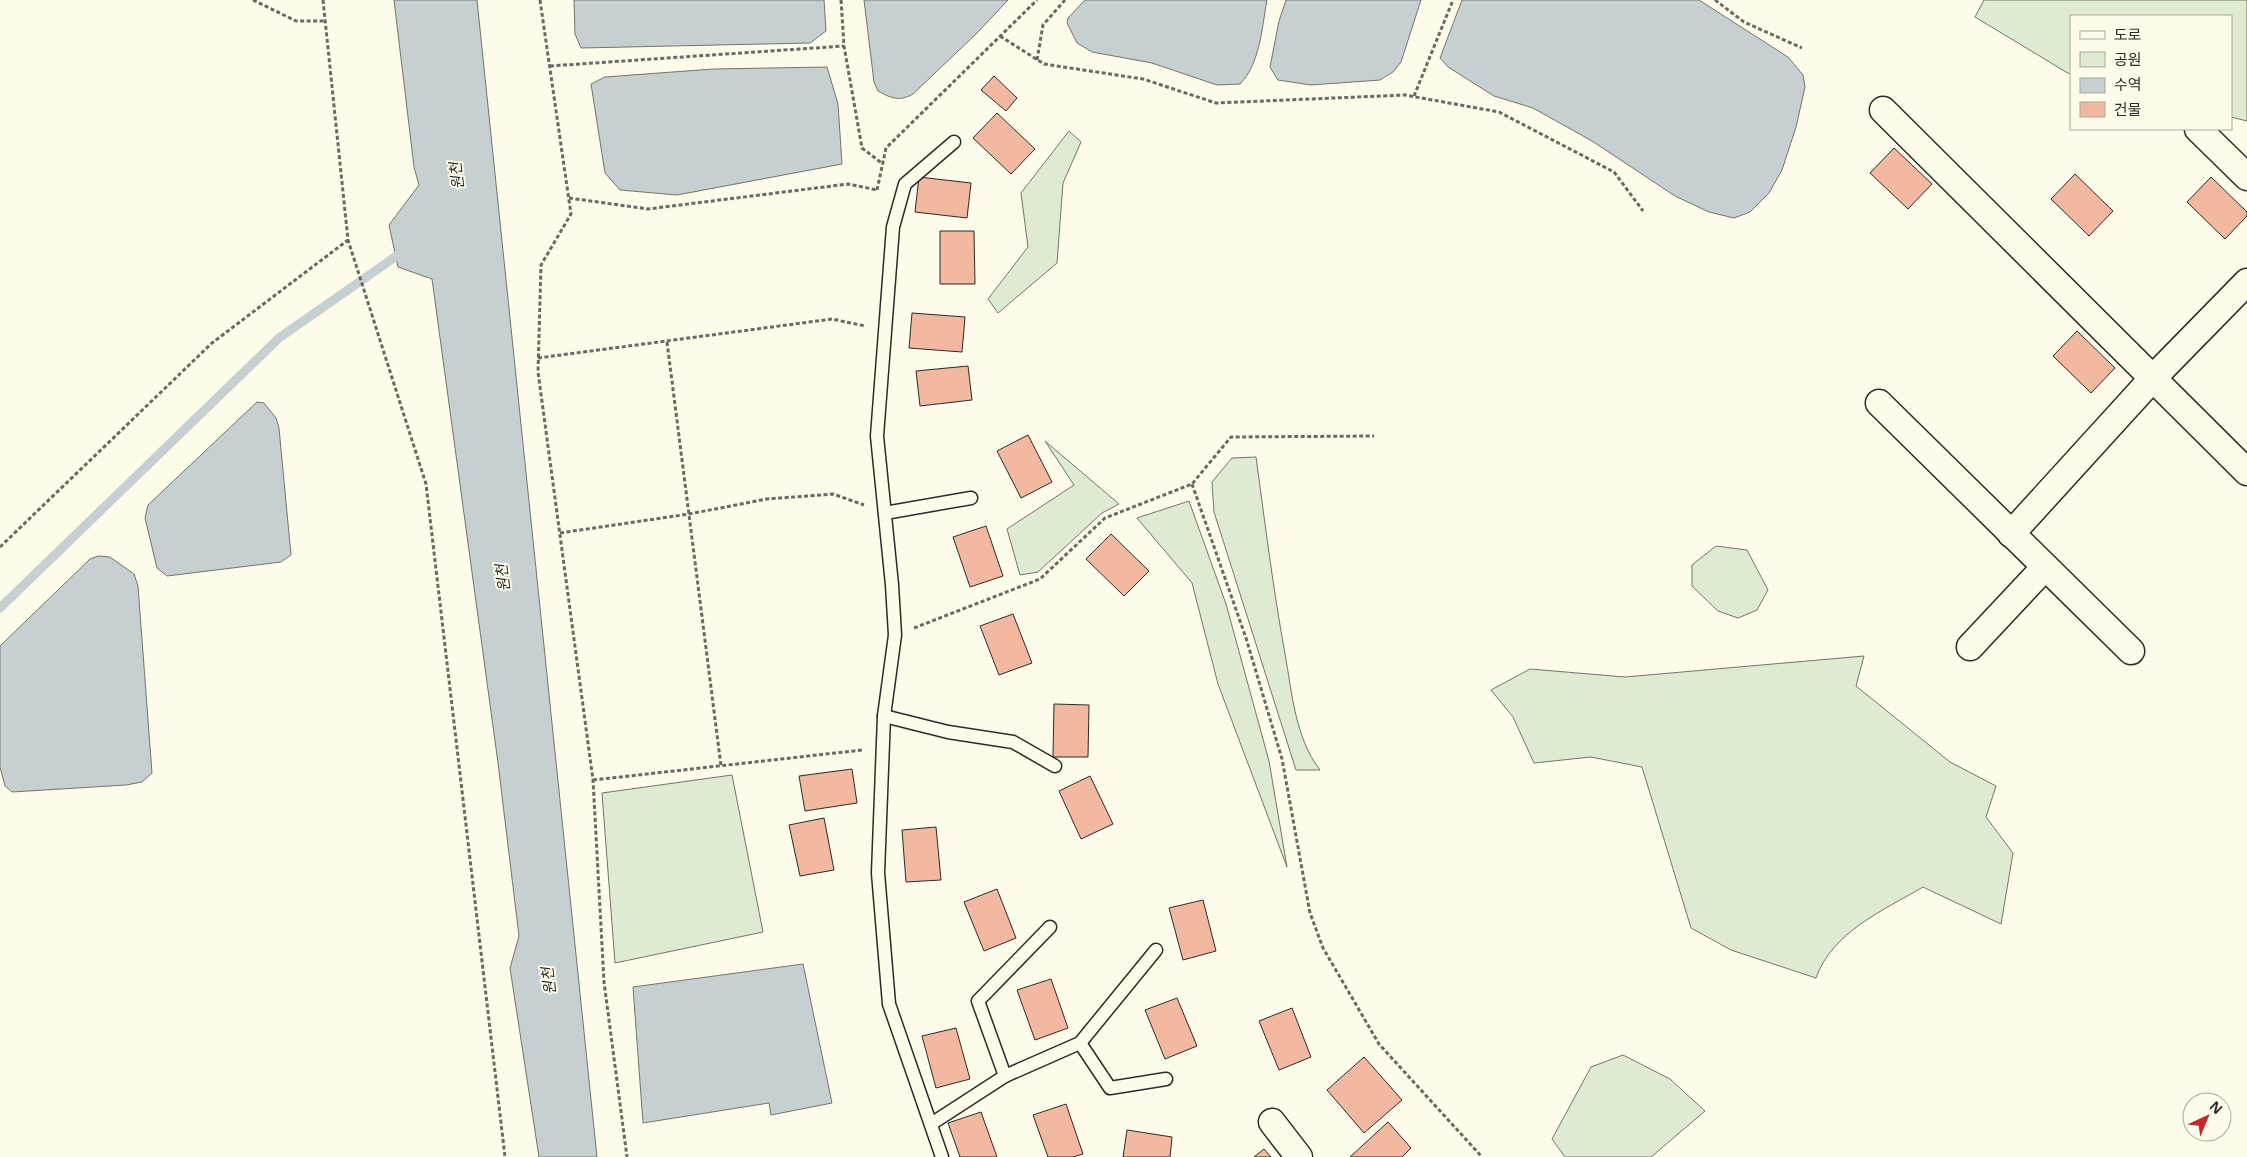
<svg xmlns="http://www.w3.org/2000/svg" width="2247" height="1157" viewBox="0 0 2247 1157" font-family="'Noto Sans','Noto Sans KR',sans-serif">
	<rect width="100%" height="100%" fill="#fdfbea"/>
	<!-- green -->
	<g fill="#deebd1" stroke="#74746e">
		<path d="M 1984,0 L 2247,0 L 2247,121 L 2231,117 L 2231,16 L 2071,16 L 2071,75 L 1975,17 Z"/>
		<path d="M 1069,131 L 1081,142 L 1063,183 L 1057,263 L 998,313 L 988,299 L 1028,247 L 1021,193 Z"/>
		<path d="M 1045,441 L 1119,504 L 1102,513 L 1038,572 L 1020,575 L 1007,529 L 1074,485 Z"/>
		<path d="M 1256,457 C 1265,523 1273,588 1285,654 C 1292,692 1295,738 1320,770 L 1296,770 L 1214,512 L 1212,482 L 1232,458 Z"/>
		<path d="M 1189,501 L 1226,604 L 1269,761 L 1287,867 L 1218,684 L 1192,583 L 1137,518 Z"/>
		<path d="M 1716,546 L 1747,550 L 1768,590 L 1757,610 L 1738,618 L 1718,611 L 1692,586 L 1692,565 Z"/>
		<path d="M 1864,656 L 1856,686 L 1950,762 L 1996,786 L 1986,817 L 2013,853 L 2001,924 L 1923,887 C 1884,910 1832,932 1816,978 L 1731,950 L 1691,928 L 1642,767 L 1591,757 L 1534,763 L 1513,717 L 1491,690 L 1530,669 L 1625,677 Z"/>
		<path d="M 732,775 L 763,932 L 615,963 L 602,793 Z"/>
		<path d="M 1623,1055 L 1670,1079 L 1705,1111 L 1651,1157 L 1565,1157 L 1552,1139 L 1591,1067 Z"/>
	</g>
	<!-- water -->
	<g fill="#c7d0d0" stroke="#74746e">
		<path d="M 394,0 L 477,0 L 597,1157 L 539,1157 L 510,968 L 519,936 L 498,763 L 432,279 L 398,267 L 389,225 L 419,185 L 414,167 Z"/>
		<path d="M 574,0 L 824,0 L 826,31 L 810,43 L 581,48 L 575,34 Z"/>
		<path d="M 864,0 L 1008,0 L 977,33 L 913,94 C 899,102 891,98 878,91 L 874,82 Z"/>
		<path d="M 1085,0 L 1267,0 C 1262,27 1260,64 1240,84 L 1217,85 L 1152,63 L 1092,52 L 1077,43 L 1067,23 L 1068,18 Z"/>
		<path d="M 1286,0 L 1421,0 L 1401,62 L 1393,72 L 1380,80 L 1311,85 L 1278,80 L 1270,67 L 1279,21 Z"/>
		<path d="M 1462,0 L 1699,0 L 1788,57 L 1803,75 L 1805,87 L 1796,127 L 1782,170 L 1769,193 L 1750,212 L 1734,218 L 1709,212 L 1675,196 L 1592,141 L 1533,108 L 1494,96 L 1448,67 L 1440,58 Z"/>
		<path d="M 827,67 L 838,104 L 842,164 L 677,195 L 620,190 L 605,173 L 591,84 L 605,77 L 713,69 Z"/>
		<path d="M 257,402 L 264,403 L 276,418 L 279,428 L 291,555 L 281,562 L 167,576 L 157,568 L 145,518 L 148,505 Z"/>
		<path d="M 98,556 L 110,557 L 134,574 L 138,586 L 152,773 L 142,782 L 126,785 L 12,792 L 5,786 L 0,767 L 0,646 L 90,559 Z"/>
		<path d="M 803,964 L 832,1103 L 771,1115 L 769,1103 L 643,1123 L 633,987 Z"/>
	</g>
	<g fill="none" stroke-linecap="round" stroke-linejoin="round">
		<!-- stream -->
		<path stroke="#c7d0d0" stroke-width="9" d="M 0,608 L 279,338 L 405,250"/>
	</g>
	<!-- building -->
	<g fill="#f2b8a0" stroke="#2b2b2b">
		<path d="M 994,76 L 1017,98 L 1006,111 L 981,90 Z"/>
		<path d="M 997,113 L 1035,149 L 1011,174 L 973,138 Z"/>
		<path d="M 1894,148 L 1932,184 L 1908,209 L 1870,173 Z"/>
		<path d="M 2075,174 L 2113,211 L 2089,236 L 2051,199 Z"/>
		<path d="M 919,177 L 971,183 L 967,218 L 915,212 Z"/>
		<path d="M 2211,177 L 2247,212 L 2247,216 L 2225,239 L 2187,202 Z"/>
		<path d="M 940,231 L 974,231 L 975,284 L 940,284 Z"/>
		<path d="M 912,313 L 965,317 L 962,352 L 909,348 Z"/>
		<path d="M 2077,331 L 2115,368 L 2091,393 L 2053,356 Z"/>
		<path d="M 968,366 L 972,400 L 920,406 L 916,371 Z"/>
		<path d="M 1028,435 L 1052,482 L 1021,498 L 997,451 Z"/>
		<path d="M 986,526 L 1003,576 L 970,587 L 953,537 Z"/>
		<path d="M 1111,534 L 1149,571 L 1124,596 L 1086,559 Z"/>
		<path d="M 1013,614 L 1032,663 L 999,675 L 980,626 Z"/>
		<path d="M 1054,704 L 1089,705 L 1088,757 L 1053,757 Z"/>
		<path d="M 852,769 L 857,803 L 805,811 L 799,776 Z"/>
		<path d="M 1090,776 L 1113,824 L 1081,839 L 1059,791 Z"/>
		<path d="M 824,818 L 834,870 L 800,876 L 789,825 Z"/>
		<path d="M 936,827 L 941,880 L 906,882 L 902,830 Z"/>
		<path d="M 997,889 L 1016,938 L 984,951 L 964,902 Z"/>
		<path d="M 1203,900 L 1216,951 L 1183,960 L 1169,908 Z"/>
		<path d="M 1051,979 L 1068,1028 L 1035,1040 L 1017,990 Z"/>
		<path d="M 1177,998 L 1197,1046 L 1165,1059 L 1145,1010 Z"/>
		<path d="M 1292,1008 L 1311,1057 L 1279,1070 L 1259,1021 Z"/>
		<path d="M 956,1028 L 970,1079 L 936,1088 L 922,1036 Z"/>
		<path d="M 1364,1057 L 1402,1100 L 1364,1133 L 1327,1090 Z"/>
		<path d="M 1066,1104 L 1083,1154 L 1073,1157 L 1048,1157 L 1033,1115 Z"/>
		<path d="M 981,1112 L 997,1157 L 960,1157 L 948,1123 Z"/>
		<path d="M 1388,1122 L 1411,1148 L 1402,1157 L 1350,1157 Z"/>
		<path d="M 1127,1130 L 1172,1137 L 1170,1157 L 1123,1157 Z"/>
		<path d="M 1264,1149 L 1271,1157 L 1254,1157 Z"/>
	</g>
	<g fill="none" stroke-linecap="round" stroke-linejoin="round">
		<!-- service casing -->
		<g stroke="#2b2b2b" stroke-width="15">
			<g id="service">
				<path d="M 885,513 L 971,498"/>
				<path d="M 884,716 L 948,732 L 1013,742 L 1055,766"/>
				<path d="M 1080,1043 L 1110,1088 L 1166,1079"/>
				<path d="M 1005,1076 L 978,1001 L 1050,927"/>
				<path d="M 931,1124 L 1005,1076 L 1080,1043 L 1156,950"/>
				<path d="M 942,1157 L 889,1004 L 878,873 L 884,716 L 895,635 L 892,585 L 877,436 L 893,227 L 905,184 L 954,142"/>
			</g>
		</g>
		<!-- minor casing -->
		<g stroke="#2b2b2b" stroke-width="29">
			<g id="minor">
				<path d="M 1883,110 L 2247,472"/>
				<path d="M 2198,129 L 2247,177"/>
				<path d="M 1879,403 L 2131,651"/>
				<path d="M 2011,534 L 2153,378 L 2247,282"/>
				<path d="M 1970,647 L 2045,567"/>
				<path d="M 1272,1122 L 1299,1157"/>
			</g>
		</g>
		<!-- path -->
		<g stroke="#6a6964" stroke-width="3" stroke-dasharray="4 2.5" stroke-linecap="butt">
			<path d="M 253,0 L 296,21 L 325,21"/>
			<path d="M 323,0 L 348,240 L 426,484 L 505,1157"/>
			<path d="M 540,0 L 571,214 L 541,265 L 538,372 L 593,780 L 604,982 L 627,1157"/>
			<path d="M 841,0 L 844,46 L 862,148 L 883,164"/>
			<path d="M 1715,0 L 1744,22 L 1802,48"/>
			<path d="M 1000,36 L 1044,64 L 1143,79 L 1216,103 L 1405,95 L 1499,112 L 1614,172 L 1643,211"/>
			<path d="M 1037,60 L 1043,25 L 1065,0"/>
			<path d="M 550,66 L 844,46"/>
			<path d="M 1414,96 L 1453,0"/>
			<path d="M 877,190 L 886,148 L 1037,0"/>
			<path d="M 569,198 L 648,209 L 848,184 L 877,190"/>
			<path d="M 667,342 L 721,766"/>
			<path d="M 538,358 L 832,319 L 865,326"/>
			<path d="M 1192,484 L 1246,638 L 1282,759 L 1310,913 L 1323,948 L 1379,1044 L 1482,1157"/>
			<path d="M 560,533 L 689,514 L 767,499 L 833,494 L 864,505"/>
			<path d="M 0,547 L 212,343 L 348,240"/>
			<path d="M 914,628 L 1040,579 L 1105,518 L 1192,484 L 1231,437 L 1374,436"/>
			<path d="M 593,780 L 862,750"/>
		</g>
		<!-- service -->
		<use href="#service" stroke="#fdfbea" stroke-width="12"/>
		<!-- minor -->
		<use href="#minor" stroke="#fdfbea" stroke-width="26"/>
	</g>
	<g text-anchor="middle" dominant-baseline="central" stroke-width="4" stroke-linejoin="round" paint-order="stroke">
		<!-- water labels -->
		<g font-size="15" font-style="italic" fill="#2b2b2b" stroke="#fdfbea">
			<text transform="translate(456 176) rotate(-97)">원천</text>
			<text transform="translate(502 578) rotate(-97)">원천</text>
			<text transform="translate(548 981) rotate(-97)">원천</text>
		</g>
	</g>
	<!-- legend -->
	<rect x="2070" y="15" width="162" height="115" fill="#fdfbea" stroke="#a9a89e"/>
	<rect x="2080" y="31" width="25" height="8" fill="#fdfbea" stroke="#a9a89e"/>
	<text x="2114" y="40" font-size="15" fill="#2b2b2b">도로</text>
	<rect x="2080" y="52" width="25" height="15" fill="#deebd1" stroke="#a9a89e"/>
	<text x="2114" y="65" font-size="15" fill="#2b2b2b">공원</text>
	<rect x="2080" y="78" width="25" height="15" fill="#c7d0d0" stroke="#a9a89e"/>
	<text x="2114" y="90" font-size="15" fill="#2b2b2b">수역</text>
	<rect x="2080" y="102" width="25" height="15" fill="#f2b8a0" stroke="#a9a89e"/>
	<text x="2114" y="115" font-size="15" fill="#2b2b2b">건물</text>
	<!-- north arrow -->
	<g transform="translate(2207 1117) rotate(44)"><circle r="24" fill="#fdfbea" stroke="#a9a89e"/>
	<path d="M0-4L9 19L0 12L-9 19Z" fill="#c62828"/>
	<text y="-8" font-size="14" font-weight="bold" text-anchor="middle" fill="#2b2b2b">N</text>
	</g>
</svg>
